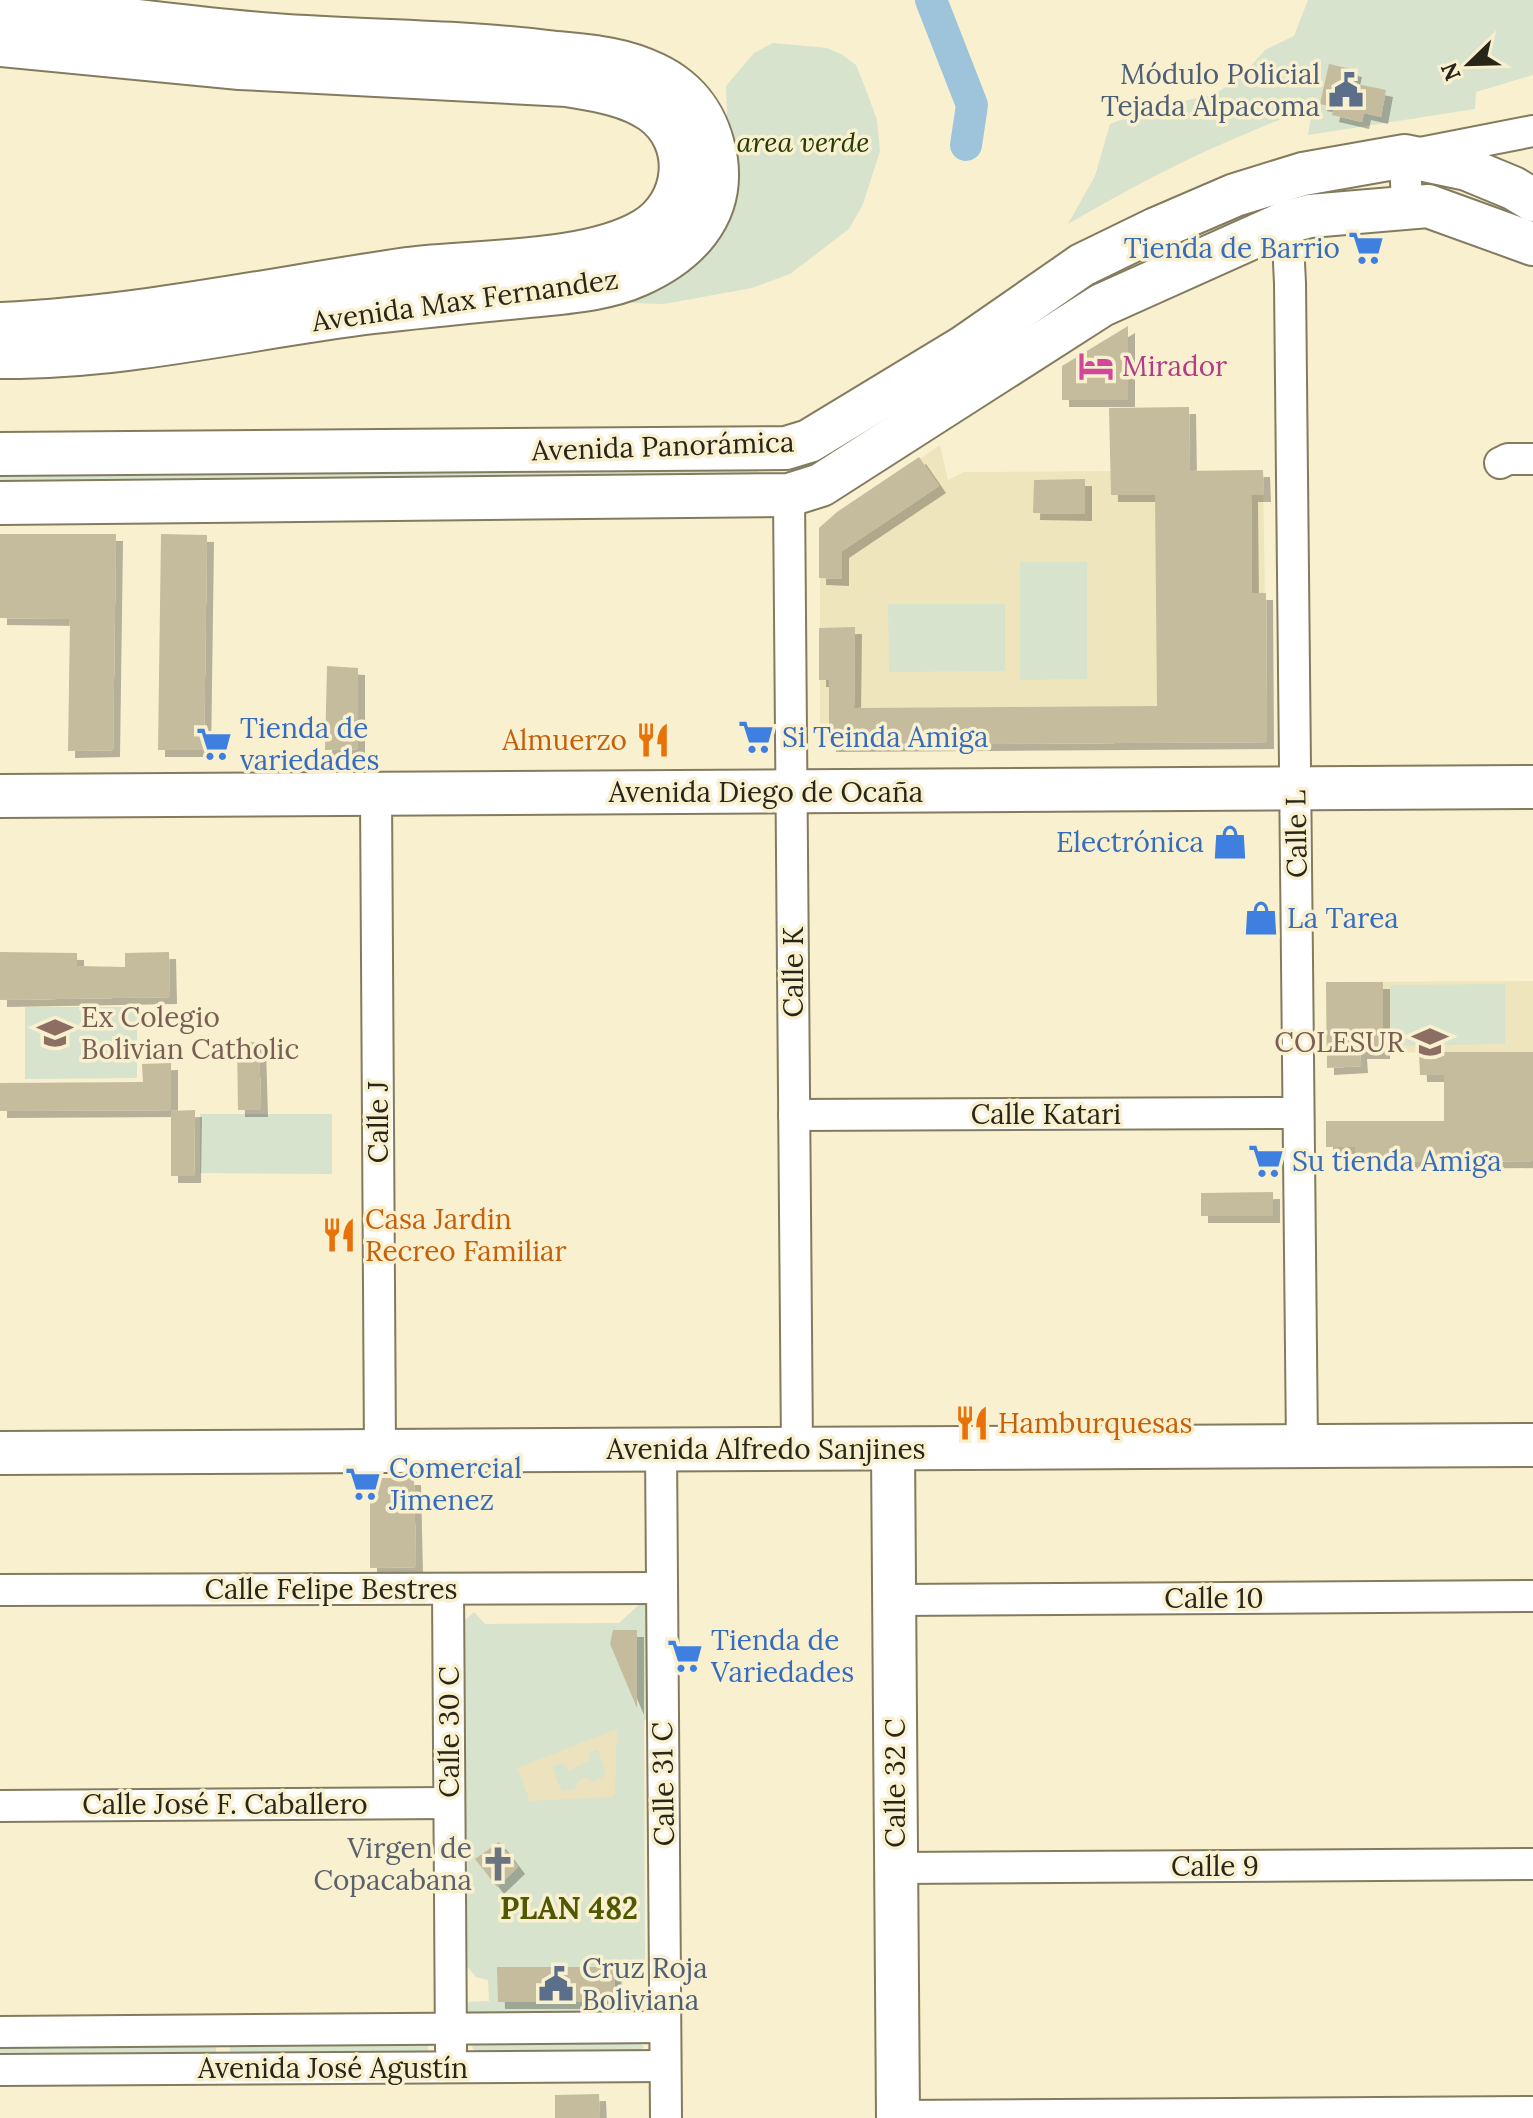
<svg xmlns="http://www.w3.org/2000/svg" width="1533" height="2118" viewBox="0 0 1533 2118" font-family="Lora,serif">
	<defs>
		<filter id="shadow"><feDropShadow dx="7" dy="7" stdDeviation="0" flood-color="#0004"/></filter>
	</defs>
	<rect width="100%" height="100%" fill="#f9f0d0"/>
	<!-- built -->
	<g fill="#efe5bd">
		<path d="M 940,445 L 948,480 L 964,472 L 1263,470 L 1267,737 L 829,745 L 820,740 L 820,527 Z"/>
		<path d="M 1533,981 L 1533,1115 L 1487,1052 L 1326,1053 L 1326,982 Z"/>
	</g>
	<!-- green -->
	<g fill="#d7e3cc">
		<path d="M 1308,0 L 1533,0 L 1533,75 L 1476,92 L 1475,109 L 1308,135 L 1312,110 C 1288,115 1266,125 1243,135 C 1182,160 1125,191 1068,224 L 1095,176 L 1110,124 L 1152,108 L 1215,94 L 1242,76 L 1265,50 L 1294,36 Z"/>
		<path d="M 773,43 L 827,48 L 841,54 L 856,65 L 866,90 L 877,120 L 880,151 L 863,204 L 849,229 L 790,274 L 752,288 L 664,304 L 632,303 L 635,276 L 728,140 L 726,86 L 754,53 Z"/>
		<path d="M 757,469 L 760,476 L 0,482 L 0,475 Z"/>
		<path d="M 1020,562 L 1087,562 L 1087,679 L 1020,680 Z"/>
		<path d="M 888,604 L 1005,604 L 1005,671 L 889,672 Z"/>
		<path d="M 1505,984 L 1505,1044 L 1391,1046 L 1390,985 Z"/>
		<path d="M 25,1007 L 137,1007 L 137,1078 L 25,1079 Z"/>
		<path d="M 200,1114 L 332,1114 L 332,1174 L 200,1173 Z"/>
		<path d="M 642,1602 L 647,1604 L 650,1715 L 644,1721 L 645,1961 L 636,1972 L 623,1978 L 622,2000 L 648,2001 L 651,2002 L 652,2011 L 648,2014 L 469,2015 L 465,2009 L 469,2002 L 489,2001 L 488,1980 L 476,1977 L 465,1964 L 463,1622 L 474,1612 L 485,1624 L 619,1623 Z"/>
		<path d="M 638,2040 L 644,2047 L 637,2053 L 478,2053 L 472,2048 L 474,2043 Z"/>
		<path d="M 424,2041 L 428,2044 L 428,2053 L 230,2056 L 230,2043 Z"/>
		<path d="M 216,2043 L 216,2056 L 0,2057 L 0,2045 Z"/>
	</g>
	<!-- sand -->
	<path fill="#ece2be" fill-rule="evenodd" d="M 617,1729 L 615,1794 L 612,1797 L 530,1801 L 517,1768 ZM 595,1750 L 598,1751 L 606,1775 L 593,1782 L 587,1777 L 578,1781 L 576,1788 L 562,1792 L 553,1770 L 554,1766 L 563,1763 L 568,1771 L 590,1760 L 589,1753 Z"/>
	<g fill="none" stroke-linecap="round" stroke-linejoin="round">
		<!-- canal -->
		<path stroke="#9dc4db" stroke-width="32" d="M 931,0 L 972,105 L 966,145"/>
	</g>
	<!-- building -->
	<g fill="#c4bc9d" filter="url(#shadow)">
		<path d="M 1329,64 L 1355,70 L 1352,83 L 1386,90 L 1381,117 L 1364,113 L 1362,122 L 1332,115 L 1334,107 L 1320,104 Z"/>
		<path d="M 1128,326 L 1128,400 L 1062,400 L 1062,366 Z"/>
		<path d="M 1189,407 L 1190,471 L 1263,470 L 1264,495 L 1251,495 L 1252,593 L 1266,593 L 1267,742 L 829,745 L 829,680 L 819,680 L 819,628 L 855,627 L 854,708 L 1157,706 L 1155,495 L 1111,495 L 1109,408 Z"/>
		<path d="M 919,457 L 939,486 L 842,551 L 842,579 L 819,578 L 819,528 L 837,512 Z"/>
		<path d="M 1085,479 L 1085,514 L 1033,513 L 1034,480 Z"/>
		<path d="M 0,534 L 116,534 L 113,750 L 68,751 L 70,619 L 0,618 Z"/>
		<path d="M 161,534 L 207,535 L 204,750 L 158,750 Z"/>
		<path d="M 327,666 L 358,668 L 358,749 L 325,750 Z"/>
		<path d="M 0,952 L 77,953 L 77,966 L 125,967 L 125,953 L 169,952 L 170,997 L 0,1000 Z"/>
		<path d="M 1326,982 L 1383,982 L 1383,1052 L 1360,1052 L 1361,1066 L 1327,1068 Z"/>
		<path d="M 237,1042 L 259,1042 L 261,1110 L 238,1110 Z"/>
		<path d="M 1419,1052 L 1533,1052 L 1533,1161 L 1402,1162 L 1402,1156 L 1355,1156 L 1355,1147 L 1326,1147 L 1326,1121 L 1444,1121 L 1444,1075 L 1420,1075 Z"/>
		<path d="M 171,1063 L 171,1110 L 0,1111 L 0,1083 L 143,1082 L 142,1064 Z"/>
		<path d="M 195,1110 L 194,1176 L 171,1176 L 171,1111 Z"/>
		<path d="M 1273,1192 L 1273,1216 L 1201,1216 L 1201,1193 Z"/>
		<path d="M 370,1478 L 414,1478 L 416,1567 L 370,1568 Z"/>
		<path d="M 613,1630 L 637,1630 L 637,1708 L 610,1644 Z"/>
		<path d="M 499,1842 L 518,1867 L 497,1887 L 475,1859 Z"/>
		<path d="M 497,1967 L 614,1967 L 615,2002 L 498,2002 Z"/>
		<path d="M 599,2094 L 600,2118 L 555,2118 L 555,2095 Z"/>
	</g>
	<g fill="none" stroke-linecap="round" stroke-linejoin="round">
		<!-- street casing -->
		<g stroke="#837b5e" stroke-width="34">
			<g id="street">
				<path d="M 1407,208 L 1405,156 L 1533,131"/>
				<path d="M 1287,222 L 1290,283 L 1302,1446"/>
				<path d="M 1500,463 L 1508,459 L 1533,459"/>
				<path d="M 789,495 L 797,1449"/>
				<path d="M 376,794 L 380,1451"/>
				<path d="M 794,1115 L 1298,1113"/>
				<path d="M 661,1449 L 666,2118"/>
				<path d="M 448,1589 L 451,2049"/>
				<path d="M 0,1590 L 661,1588"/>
				<path d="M 895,1600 L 1533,1596"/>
				<path d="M 0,1806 L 449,1803"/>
				<path d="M 896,1868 L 1533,1864"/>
				<path d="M 0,2032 L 665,2027"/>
				<path d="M 0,2070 L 665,2066"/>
				<path d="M 898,2116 L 1533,2112"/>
			</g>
		</g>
		<!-- secondary casing -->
		<g stroke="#837b5e" stroke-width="46">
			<g id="secondary">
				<path d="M 0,454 L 786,448 L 809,441 L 964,347 L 1082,265 L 1156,229 L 1235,195 L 1303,174 L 1405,156 L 1467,169 L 1513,188 L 1533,200"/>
				<path d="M 0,503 L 789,495 L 821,485 L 1102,305 L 1287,222 L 1310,216 L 1428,206 L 1533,244"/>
				<path d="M 0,796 L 1533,787"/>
				<path d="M 893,1449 L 898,2118"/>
				<path d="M 0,1453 L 1533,1445"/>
			</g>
		</g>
		<!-- primary casing -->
		<g stroke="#837b5e" stroke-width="48">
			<g id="primary">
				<path d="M 0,7 C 91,15 182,29 273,36 C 365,43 457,42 548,53 C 585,57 620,58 654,75 C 690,92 709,122 715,160 C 723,216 685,253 638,274 C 605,289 566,291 530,295 C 478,300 426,305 374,311 C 250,326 126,357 0,356"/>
				<path d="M 0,44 L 240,67 L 567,84 C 596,89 627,93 652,110 C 696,141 689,205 645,231 C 586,266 476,261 407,270 C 272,290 137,319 0,325"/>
			</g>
		</g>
		<!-- street -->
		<use href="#street" stroke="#fff" stroke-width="30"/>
		<!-- secondary -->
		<use href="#secondary" stroke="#fff" stroke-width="42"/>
		<!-- primary -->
		<use href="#primary" stroke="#fff" stroke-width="44"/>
	</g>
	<!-- icons -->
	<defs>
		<g id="civic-bare" transform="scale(2.76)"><path d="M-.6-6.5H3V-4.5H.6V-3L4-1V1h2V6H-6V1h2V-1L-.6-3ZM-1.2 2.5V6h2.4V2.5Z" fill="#5c6f8a" stroke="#f9f0d0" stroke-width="2.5" paint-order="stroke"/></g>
		<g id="supermarket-bare" transform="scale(2.76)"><path d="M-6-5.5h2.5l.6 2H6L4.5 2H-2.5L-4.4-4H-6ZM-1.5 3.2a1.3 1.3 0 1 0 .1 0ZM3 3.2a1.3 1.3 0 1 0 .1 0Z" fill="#3f7fe0" stroke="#f9f0d0" stroke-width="2.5" paint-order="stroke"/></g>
		<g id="hotel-bare" transform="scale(2.76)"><path d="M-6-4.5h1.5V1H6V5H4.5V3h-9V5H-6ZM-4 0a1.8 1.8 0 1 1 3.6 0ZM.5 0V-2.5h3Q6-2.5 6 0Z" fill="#d1479c" stroke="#f9f0d0" stroke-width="2.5" paint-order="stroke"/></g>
		<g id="restaurant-bare" transform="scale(2.76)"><path d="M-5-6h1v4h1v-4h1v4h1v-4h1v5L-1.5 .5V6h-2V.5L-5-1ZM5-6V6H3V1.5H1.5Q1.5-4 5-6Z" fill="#e8710a" stroke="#f9f0d0" stroke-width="2.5" paint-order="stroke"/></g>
		<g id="shop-bare" transform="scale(2.76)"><path d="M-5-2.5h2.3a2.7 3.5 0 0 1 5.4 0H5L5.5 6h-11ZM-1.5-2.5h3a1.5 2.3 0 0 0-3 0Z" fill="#3f7fe0" stroke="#f9f0d0" stroke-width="2.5" paint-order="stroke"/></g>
		<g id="school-bare" transform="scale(2.76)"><path d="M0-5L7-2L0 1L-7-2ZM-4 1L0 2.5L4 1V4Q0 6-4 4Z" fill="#8d6e63" stroke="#f9f0d0" stroke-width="2.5" paint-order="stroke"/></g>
		<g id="church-bare" transform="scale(2.76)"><path d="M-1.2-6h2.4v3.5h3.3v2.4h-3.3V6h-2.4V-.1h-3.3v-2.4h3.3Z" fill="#6b7280" stroke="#f9f0d0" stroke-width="2.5" paint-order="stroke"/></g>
	</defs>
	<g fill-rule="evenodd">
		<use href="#civic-bare" x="1346" y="90"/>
		<use href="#supermarket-bare" x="1366" y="248"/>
		<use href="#hotel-bare" x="1096" y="366"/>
		<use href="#supermarket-bare" x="756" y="737"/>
		<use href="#restaurant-bare" x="653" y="740"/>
		<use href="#supermarket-bare" x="214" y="744"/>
		<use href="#shop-bare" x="1230" y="842"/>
		<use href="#shop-bare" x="1261" y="918"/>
		<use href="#school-bare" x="55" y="1033"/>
		<use href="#school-bare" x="1430" y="1042"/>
		<use href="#supermarket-bare" x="1266" y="1161"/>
		<use href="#restaurant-bare" x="339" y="1235"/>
		<use href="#restaurant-bare" x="972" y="1423"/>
		<use href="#supermarket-bare" x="363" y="1484"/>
		<use href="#supermarket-bare" x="685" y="1656"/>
		<use href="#church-bare" x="498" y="1864"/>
		<use href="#civic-bare" x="556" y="1984"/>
	</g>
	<g text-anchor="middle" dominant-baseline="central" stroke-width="7" stroke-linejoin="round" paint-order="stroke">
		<!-- service labels -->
		<g font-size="28" fill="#4e5e75" stroke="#f9f0d0" text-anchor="end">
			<text x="1320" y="74">Módulo Policial<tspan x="1320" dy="32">Tejada Alpacoma</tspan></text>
			<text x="582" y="1968" text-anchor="start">Cruz Roja<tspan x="582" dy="32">Boliviana</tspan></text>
		</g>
		<!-- park labels -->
		<g font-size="28" font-style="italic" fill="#253b03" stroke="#f9f0d0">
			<text x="803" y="142">area verde</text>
		</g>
		<!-- shop labels -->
		<g font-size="28" fill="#366cbe" stroke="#f9f0d0" text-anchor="start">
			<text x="1340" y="248" text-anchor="end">Tienda de Barrio</text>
			<text x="240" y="728">Tienda de<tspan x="240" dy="32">variedades</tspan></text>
			<text x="782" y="737">Si Teinda Amiga</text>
			<text x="1204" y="842" text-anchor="end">Electrónica</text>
			<text x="1287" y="918">La Tarea</text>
			<text x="1292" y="1161">Su tienda Amiga</text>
			<text x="389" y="1468">Comercial<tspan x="389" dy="32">Jimenez</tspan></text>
			<text x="711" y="1640">Tienda de<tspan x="711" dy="32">Variedades</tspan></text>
		</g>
		<!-- street labels -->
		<g font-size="28" fill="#282519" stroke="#f9f0d0">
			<text transform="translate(465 300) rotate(-8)">Avenida Max Fernandez</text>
			<text transform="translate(663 446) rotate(-2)">Avenida Panorámica</text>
			<text x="766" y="792">Avenida Diego de Ocaña</text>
			<text transform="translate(1296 834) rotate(-91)">Calle L</text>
			<text transform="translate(793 972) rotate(-90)">Calle K</text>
			<text x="1046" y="1114">Calle Katari</text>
			<text transform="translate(378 1122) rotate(-90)">Calle J</text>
			<text x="766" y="1449">Avenida Alfredo Sanjines</text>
			<text x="331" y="1589">Calle Felipe Bestres</text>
			<text x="1214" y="1598">Calle 10</text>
			<text transform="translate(449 1732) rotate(-90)">Calle 30 C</text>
			<text transform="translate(895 1783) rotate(-90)">Calle 32 C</text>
			<text transform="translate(663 1784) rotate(-91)">Calle 31 C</text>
			<text x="225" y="1804">Calle José F. Caballero</text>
			<text x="1215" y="1866">Calle 9</text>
			<text x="333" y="2068">Avenida José Agustín</text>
		</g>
		<!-- hotel labels -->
		<g font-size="28" fill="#b23c85" stroke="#f9f0d0" text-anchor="start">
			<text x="1122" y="366">Mirador</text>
		</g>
		<!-- food labels -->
		<g font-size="28" fill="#c56008" stroke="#f9f0d0" text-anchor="start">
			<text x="627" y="740" text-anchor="end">Almuerzo</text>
			<text x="365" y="1219">Casa Jardin<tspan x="365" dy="32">Recreo Familiar</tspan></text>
			<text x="998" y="1423">Hamburquesas</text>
		</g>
		<!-- education labels -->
		<g font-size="28" fill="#785e54" stroke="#f9f0d0" text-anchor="start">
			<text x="81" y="1017">Ex Colegio<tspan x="81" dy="32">Bolivian Catholic</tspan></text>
			<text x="1404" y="1042" text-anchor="end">COLESUR</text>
		</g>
		<!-- worship labels -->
		<g font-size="28" fill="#5b616d" stroke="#f9f0d0" text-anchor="end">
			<text x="472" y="1848">Virgen de<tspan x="472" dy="32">Copacabana</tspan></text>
		</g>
		<!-- neighbourhood labels -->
		<g font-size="30" font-weight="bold" fill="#4f5802" stroke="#f9f0d0">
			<text x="569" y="1908">PLAN 482</text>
		</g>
	</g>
	<!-- north arrow -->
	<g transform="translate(1469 64) rotate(247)" stroke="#f9f0d0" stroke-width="6" paint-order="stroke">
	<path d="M0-6L14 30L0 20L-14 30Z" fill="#282519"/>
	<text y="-12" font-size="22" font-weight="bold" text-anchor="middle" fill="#282519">N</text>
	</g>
</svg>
